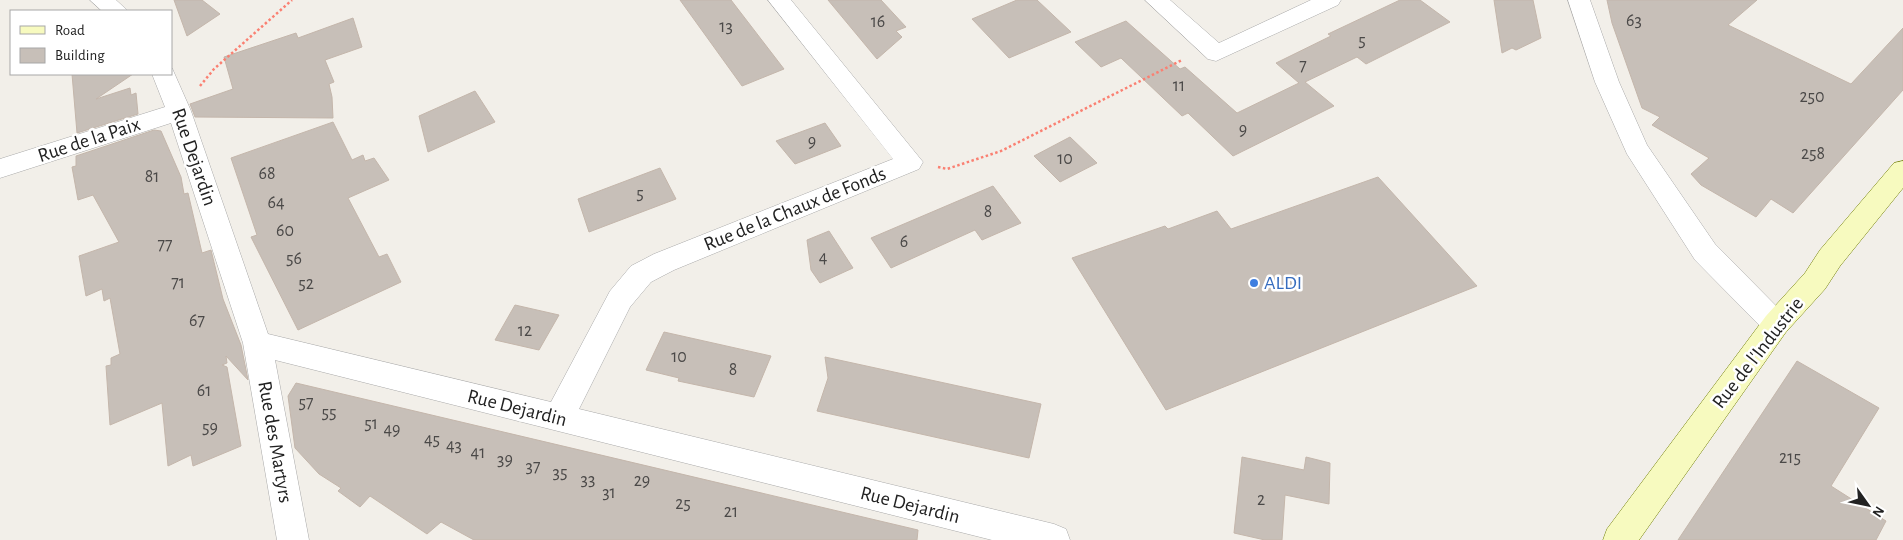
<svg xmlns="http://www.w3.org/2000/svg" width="1903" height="540" viewBox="0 0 1903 540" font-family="'Alegreya Sans',sans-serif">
	<rect width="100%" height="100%" fill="#f2efe9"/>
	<!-- building -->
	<g fill="#c7bfb8" stroke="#c4b6ab">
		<path d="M 174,0 L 202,0 L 220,14 L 187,36 Z"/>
		<path d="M 680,0 L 731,0 L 784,69 L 742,86 Z"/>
		<path d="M 828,0 L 881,0 L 906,27 L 896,31 L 902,37 L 877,59 Z"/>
		<path d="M 1017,0 L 1037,0 L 1071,32 L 1009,58 L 972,19 Z"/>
		<path d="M 1400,0 L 1420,0 L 1450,22 L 1366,64 L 1357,57 L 1305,82 L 1334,106 L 1233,156 L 1188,113 L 1182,116 L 1121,58 L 1101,67 L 1075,42 L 1126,21 L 1180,69 L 1185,67 L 1237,113 L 1299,83 L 1276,63 L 1331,36 L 1328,34 Z"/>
		<path d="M 1494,0 L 1533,0 L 1541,38 L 1516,50 L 1512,48 L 1502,53 Z"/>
		<path d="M 1607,0 L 1757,0 L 1728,25 L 1851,84 L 1903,28 L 1903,90 L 1793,213 L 1771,199 L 1756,217 L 1701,185 L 1691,174 L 1709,158 L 1652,125 L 1660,117 L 1642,108 L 1612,23 Z"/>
		<path d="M 353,18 L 362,47 L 325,60 L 334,82 L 329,84 L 332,97 L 333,118 L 195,117 L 190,104 L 233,89 L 224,57 L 296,33 L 298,38 Z"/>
		<path d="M 72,74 L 133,74 L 96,99 L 130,88 L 131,95 L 136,93 L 138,114 L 77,133 Z"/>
		<path d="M 475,91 L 495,122 L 428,152 L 419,116 Z"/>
		<path d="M 333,122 L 352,160 L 363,155 L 365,161 L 374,158 L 389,180 L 348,198 L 379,257 L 387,254 L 401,282 L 298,330 L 251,237 L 257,235 L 231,158 Z"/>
		<path d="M 825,123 L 841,146 L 795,164 L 776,141 Z"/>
		<path d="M 154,130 L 161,131 L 181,177 L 184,194 L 188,193 L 202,253 L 211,250 L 223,299 L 241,345 L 248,380 L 226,356 L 227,363 L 222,365 L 227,367 L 241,446 L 193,466 L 191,455 L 168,466 L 162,403 L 110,425 L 106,366 L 111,365 L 111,358 L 120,354 L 110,298 L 104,301 L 102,289 L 86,296 L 79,256 L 119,242 L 93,195 L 78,200 L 72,167 L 76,166 L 76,156 Z"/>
		<path d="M 1070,137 L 1097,163 L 1060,182 L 1034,156 Z"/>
		<path d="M 660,168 L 676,199 L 589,232 L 578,199 Z"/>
		<path d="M 1378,177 L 1477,286 L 1166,410 L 1072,258 L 1165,226 L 1168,229 L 1217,211 L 1231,229 Z"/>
		<path d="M 993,186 L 1021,223 L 982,240 L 975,230 L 891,268 L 871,238 Z"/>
		<path d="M 829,231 L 853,268 L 820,283 L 811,270 L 807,240 Z"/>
		<path d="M 515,305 L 559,315 L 539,350 L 495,340 Z"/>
		<path d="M 664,332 L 771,356 L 754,397 L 678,381 L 679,378 L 646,370 Z"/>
		<path d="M 825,357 L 1041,404 L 1029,458 L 817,411 L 828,378 Z"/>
		<path d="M 1797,361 L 1879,408 L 1831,486 L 1886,521 L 1876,540 L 1678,540 Z"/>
		<path d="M 296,383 L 918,530 L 917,540 L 474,540 L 441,522 L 427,534 L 370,496 L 360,507 L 338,491 L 341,488 L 319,474 L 295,448 L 288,396 Z"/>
		<path d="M 1242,457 L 1304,470 L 1306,457 L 1330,463 L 1329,504 L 1285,495 L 1282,540 L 1265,540 L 1234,533 Z"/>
	</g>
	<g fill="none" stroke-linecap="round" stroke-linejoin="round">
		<!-- street casing -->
		<g stroke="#a9a9a9" stroke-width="1">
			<g id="street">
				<path d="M 90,0 L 116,0 L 128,11 L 102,11 Z"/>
				<path d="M 768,0 L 791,0 L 923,162 L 919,169 L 674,270 L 651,282 L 630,307 L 579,409 L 1054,524 L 1066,529 L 1070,540 L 992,540 L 275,360 L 309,540 L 277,540 L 243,343 L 171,123 L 0,178 L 0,159 L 165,107 L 152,74 L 171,74 L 172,68 L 191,111 L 268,334 L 551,402 L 610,291 L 631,266 L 654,254 L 893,159 Z"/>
				<path d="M 1145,0 L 1170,0 L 1219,43 L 1311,0 L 1341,0 L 1338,5 L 1216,61 L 1208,59 Z"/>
				<path d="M 1568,0 L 1590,0 L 1619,82 L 1647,145 L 1715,244 L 1786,316 L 1790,324 L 1786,332 L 1776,336 L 1766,332 L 1695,260 L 1627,154 L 1595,82 Z"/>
			</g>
		</g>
		<!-- secondary casing -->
		<g stroke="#707d05" stroke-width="1">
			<path id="secondary" d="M 1903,161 L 1903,188 L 1840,266 L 1825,289 L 1786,332 L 1639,540 L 1603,540 L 1607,529 L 1766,316 L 1805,273 L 1820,250 L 1894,163 Z"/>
		</g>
		<!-- path -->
		<g stroke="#fa8072" stroke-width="2.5" stroke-dasharray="2.5 2.5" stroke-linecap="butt">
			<path d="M 200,86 L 214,69 L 292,0"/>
			<path d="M 938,167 L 947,169 L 1001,151 L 1182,60"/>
		</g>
		<!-- street -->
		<use href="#street" fill="#fff" fill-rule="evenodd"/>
		<!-- secondary -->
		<use href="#secondary" fill="#f7fabf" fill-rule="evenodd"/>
	</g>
	<!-- markers -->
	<circle fill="#3f7fe0" stroke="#fff" stroke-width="2" cx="1254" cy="283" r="5"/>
	<g text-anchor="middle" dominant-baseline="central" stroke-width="5" stroke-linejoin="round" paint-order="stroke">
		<!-- number labels -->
		<g font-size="18" fill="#4b4948">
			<text x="1634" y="21">63</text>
			<text x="878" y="22">16</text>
			<text x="726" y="27">13</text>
			<text x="1362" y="41">5</text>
			<text x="1303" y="66">7</text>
			<text x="1179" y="86">11</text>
			<text x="1812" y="97">250</text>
			<text x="1243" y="130">9</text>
			<text x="812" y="142">9</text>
			<text x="1813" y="154">258</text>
			<text x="1065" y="159">10</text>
			<text x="267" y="174">68</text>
			<text x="152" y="177">81</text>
			<text x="640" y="194">5</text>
			<text x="276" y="203">64</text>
			<text x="988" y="212">8</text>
			<text x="285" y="231">60</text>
			<text x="904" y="242">6</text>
			<text x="165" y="245">77</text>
			<text x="823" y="258">4</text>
			<text x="294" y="259">56</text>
			<text x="178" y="283">71</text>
			<text x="306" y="284">52</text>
			<text x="197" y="321">67</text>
			<text x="525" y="331">12</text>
			<text x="679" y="357">10</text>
			<text x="733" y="370">8</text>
			<text x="204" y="391">61</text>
			<text x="306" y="403">57</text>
			<text x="329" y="413">55</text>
			<text x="371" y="424">51</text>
			<text x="210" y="428">59</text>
			<text x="392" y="430">49</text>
			<text x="432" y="440">45</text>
			<text x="454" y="446">43</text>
			<text x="478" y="453">41</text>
			<text x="1790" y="458">215</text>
			<text x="505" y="460">39</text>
			<text x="533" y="467">37</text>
			<text x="560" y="473">35</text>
			<text x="588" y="480">33</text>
			<text x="642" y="481">29</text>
			<text x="609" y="493">31</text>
			<text x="1261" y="500">2</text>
			<text x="683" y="504">25</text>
			<text x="731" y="512">21</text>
		</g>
		<!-- street labels -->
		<g font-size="20" fill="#222" stroke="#fff">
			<text transform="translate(89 140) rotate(-18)">Rue de la Paix</text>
			<text transform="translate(194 157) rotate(71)">Rue Dejardin</text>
			<text transform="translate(795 209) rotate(-22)">Rue de la Chaux de Fonds</text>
			<text transform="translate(1758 353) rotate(-52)">Rue de l'Industrie</text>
			<text transform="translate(517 408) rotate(14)">Rue Dejardin</text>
			<text transform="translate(275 442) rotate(80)">Rue des Martyrs</text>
			<text transform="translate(910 505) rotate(14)">Rue Dejardin</text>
		</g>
		<!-- shop labels -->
		<g font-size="20" fill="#366cbe" stroke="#fff" text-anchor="start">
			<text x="1264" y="283">ALDI</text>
		</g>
	</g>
	<!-- legend -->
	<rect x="10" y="10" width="162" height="65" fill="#ffffff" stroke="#a7a7a7"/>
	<rect x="20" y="26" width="25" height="8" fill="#f7fabf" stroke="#a7a7a7"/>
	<text x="55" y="35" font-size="15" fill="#222222">Road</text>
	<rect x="20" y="48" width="25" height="15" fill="#c7bfb8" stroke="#a7a7a7"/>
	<text x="55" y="60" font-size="15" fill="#222222">Building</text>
	<!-- north arrow -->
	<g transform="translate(1868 505) rotate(123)" stroke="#ffffff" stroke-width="4" paint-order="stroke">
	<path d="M0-4L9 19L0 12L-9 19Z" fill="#222222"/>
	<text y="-8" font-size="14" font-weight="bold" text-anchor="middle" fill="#222222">N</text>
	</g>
</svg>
